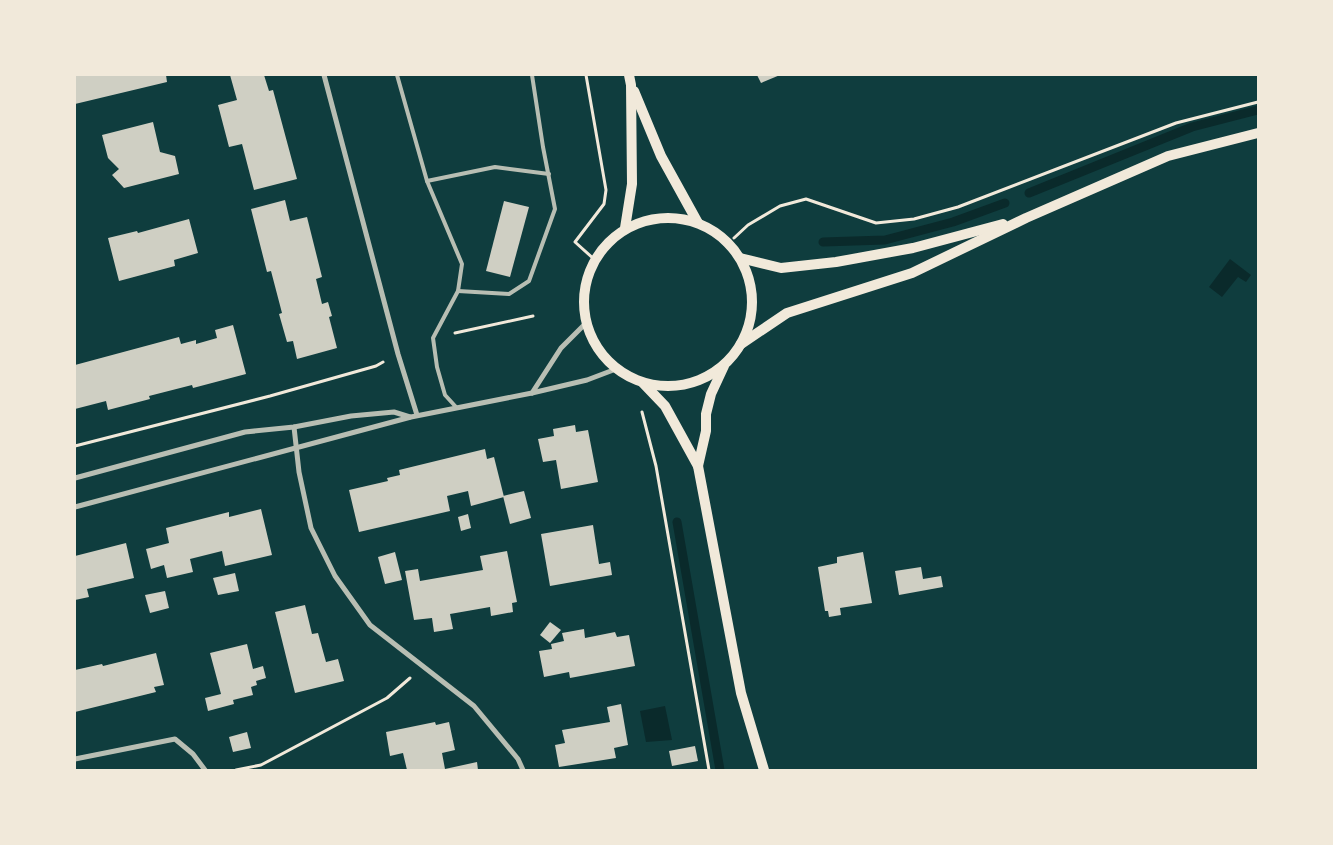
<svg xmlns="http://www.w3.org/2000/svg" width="1333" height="845" viewBox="0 0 1333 845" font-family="'Alegreya Sans',sans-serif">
	<rect width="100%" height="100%" fill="#0f3d3e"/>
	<!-- water -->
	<g fill="#0a2a2b">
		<path d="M 1230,259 L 1251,275 L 1246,282 L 1238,277 L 1222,297 L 1209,287 Z"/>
		<path d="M 665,706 L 672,740 L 646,742 L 640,711 Z"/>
	</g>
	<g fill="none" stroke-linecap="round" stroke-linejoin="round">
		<!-- stream -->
		<g stroke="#0a2a2b" stroke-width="9">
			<path d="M 1029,193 L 1192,127 L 1258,110"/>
			<path d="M 823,242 L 885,240 L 953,222 L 1005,203"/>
			<path d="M 677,522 L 720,770"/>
		</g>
	</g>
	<!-- building -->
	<g fill="#cfcfc3">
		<path d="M 75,75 L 166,75 L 167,82 L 75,104 Z"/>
		<path d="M 230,75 L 264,75 L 269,91 L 273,90 L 297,179 L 254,190 L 242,144 L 229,147 L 218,105 L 237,100 Z"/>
		<path d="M 757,75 L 780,75 L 761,83 Z"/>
		<path d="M 153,122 L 160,152 L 175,156 L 179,174 L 124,188 L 112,175 L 119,169 L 108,158 L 102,135 Z"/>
		<path d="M 285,200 L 290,221 L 307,217 L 322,277 L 316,279 L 322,304 L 328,302 L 332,316 L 329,317 L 337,348 L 297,359 L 293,341 L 287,342 L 279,314 L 282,313 L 271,271 L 267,272 L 251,209 Z"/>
		<path d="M 504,201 L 529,207 L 510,277 L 486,271 Z"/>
		<path d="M 189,219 L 198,253 L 174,260 L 175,266 L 119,281 L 108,238 L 137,231 L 138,233 Z"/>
		<path d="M 233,325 L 246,374 L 193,388 L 192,385 L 149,396 L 150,399 L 108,410 L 106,401 L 75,409 L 75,365 L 179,337 L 181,344 L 196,340 L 196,344 L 217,338 L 215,330 Z"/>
		<path d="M 575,425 L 576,432 L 588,430 L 598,482 L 561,489 L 556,460 L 543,462 L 538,439 L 554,436 L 553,429 Z"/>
		<path d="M 485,449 L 487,459 L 494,457 L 504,497 L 471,506 L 468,491 L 447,496 L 450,511 L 359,532 L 349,490 L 388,481 L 387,478 L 400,475 L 399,470 Z"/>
		<path d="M 524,491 L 531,518 L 510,524 L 503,496 Z"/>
		<path d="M 261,509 L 272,555 L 225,566 L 222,551 L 190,559 L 193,572 L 167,578 L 164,565 L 151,569 L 146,549 L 169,543 L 166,528 L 229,512 L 229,517 Z"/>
		<path d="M 468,514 L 471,528 L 461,531 L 458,517 Z"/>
		<path d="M 593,525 L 599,564 L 610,562 L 612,575 L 550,586 L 541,534 Z"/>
		<path d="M 126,543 L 134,578 L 87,589 L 89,597 L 75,600 L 75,556 Z"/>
		<path d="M 507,551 L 517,602 L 512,603 L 513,612 L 491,616 L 490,607 L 450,614 L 453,629 L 434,632 L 432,618 L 414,620 L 405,571 L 418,569 L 420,581 L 483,570 L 480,556 Z"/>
		<path d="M 395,552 L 402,580 L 385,584 L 378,557 Z"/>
		<path d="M 863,552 L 872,603 L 840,608 L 841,615 L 829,617 L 828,611 L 825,611 L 818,567 L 837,563 L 837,557 Z"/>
		<path d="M 921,567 L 923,579 L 941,576 L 943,587 L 899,595 L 895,571 Z"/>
		<path d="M 235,573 L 239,591 L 218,595 L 213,578 Z"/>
		<path d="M 165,591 L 169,608 L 150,613 L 145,595 Z"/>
		<path d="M 305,605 L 312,634 L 318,633 L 326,662 L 338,659 L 344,681 L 295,693 L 275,612 Z"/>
		<path d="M 550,622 L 561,630 L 550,643 L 540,635 Z"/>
		<path d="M 584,629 L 585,638 L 615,632 L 617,637 L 629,635 L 635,666 L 570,678 L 569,672 L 544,677 L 539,651 L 552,649 L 551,644 L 564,641 L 562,633 Z"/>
		<path d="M 247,644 L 253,669 L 263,666 L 266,678 L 256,681 L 257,685 L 251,687 L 253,695 L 233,700 L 234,704 L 208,711 L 205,698 L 221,694 L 210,653 Z"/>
		<path d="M 156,653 L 164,685 L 154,687 L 156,692 L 75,712 L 75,670 L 102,664 L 103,666 Z"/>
		<path d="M 621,704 L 628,745 L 614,748 L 616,758 L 559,767 L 555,745 L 565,743 L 562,730 L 610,722 L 607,707 Z"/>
		<path d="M 435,722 L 436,725 L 449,722 L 455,750 L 442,753 L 445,769 L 477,762 L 478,770 L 407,770 L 403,753 L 390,756 L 386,732 Z"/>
		<path d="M 247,732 L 251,748 L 233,752 L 229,737 Z"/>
		<path d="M 695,746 L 698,761 L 672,766 L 669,751 Z"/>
	</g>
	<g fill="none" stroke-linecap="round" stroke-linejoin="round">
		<!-- path -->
		<g stroke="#f1e9da" stroke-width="3">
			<path d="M 586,75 L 606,190 L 604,204 L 575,242 L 595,260"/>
			<path d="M 734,238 L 748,225 L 780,206 L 806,199 L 876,223 L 914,219 L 958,207 L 1176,123 L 1258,102"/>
			<path d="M 455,333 L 533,316"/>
			<path d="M 642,412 L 656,466 L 709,770"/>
			<path d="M 75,446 L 270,396 L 376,366 L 383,362"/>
			<path d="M 236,770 L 261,765 L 387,698 L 410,678"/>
		</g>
		<!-- service -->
		<g stroke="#b8beb3" stroke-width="4">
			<path d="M 397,75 L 427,181 L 462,264 L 458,291 L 433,338 L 437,367 L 445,395 L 456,407"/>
			<path d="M 427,181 L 495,167 L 549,174"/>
			<path d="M 458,291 L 509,294 L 529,281 L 555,209 L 543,147 L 532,75"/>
		</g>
		<!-- minor -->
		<g stroke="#b8beb3" stroke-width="5">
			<path d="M 324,75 L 398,354 L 417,415"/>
			<path d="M 532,393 L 561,348 L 586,323"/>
			<path d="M 294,427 L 299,472 L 311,528 L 335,576 L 370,625 L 474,706 L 518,759 L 523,770"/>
			<path d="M 75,478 L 245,432 L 294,427 L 351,416 L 394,412 L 410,417"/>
			<path d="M 75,507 L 411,417 L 532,393 L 587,380 L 616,369"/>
			<path d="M 75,759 L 175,739 L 193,754 L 205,770"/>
		</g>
		<!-- secondary -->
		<g stroke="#f1e9da" stroke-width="10">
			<path d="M 634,91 L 661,156 L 698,223"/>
			<circle cx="668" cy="302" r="84"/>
			<path d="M 625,228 L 632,184 L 631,85 L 629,75"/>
			<path d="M 740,258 L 781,268 L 836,262 L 913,248 L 1003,224"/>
			<path d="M 741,344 L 787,313 L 912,273 L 1026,218 L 1168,156 L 1258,133"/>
			<path d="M 643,383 L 665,406 L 698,466 L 741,693 L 764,770"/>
			<path d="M 698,466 L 706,431 L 706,414 L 711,394 L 724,366"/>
		</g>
	</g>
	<!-- border -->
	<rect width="1333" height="845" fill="none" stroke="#f1e9da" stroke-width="152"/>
</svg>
